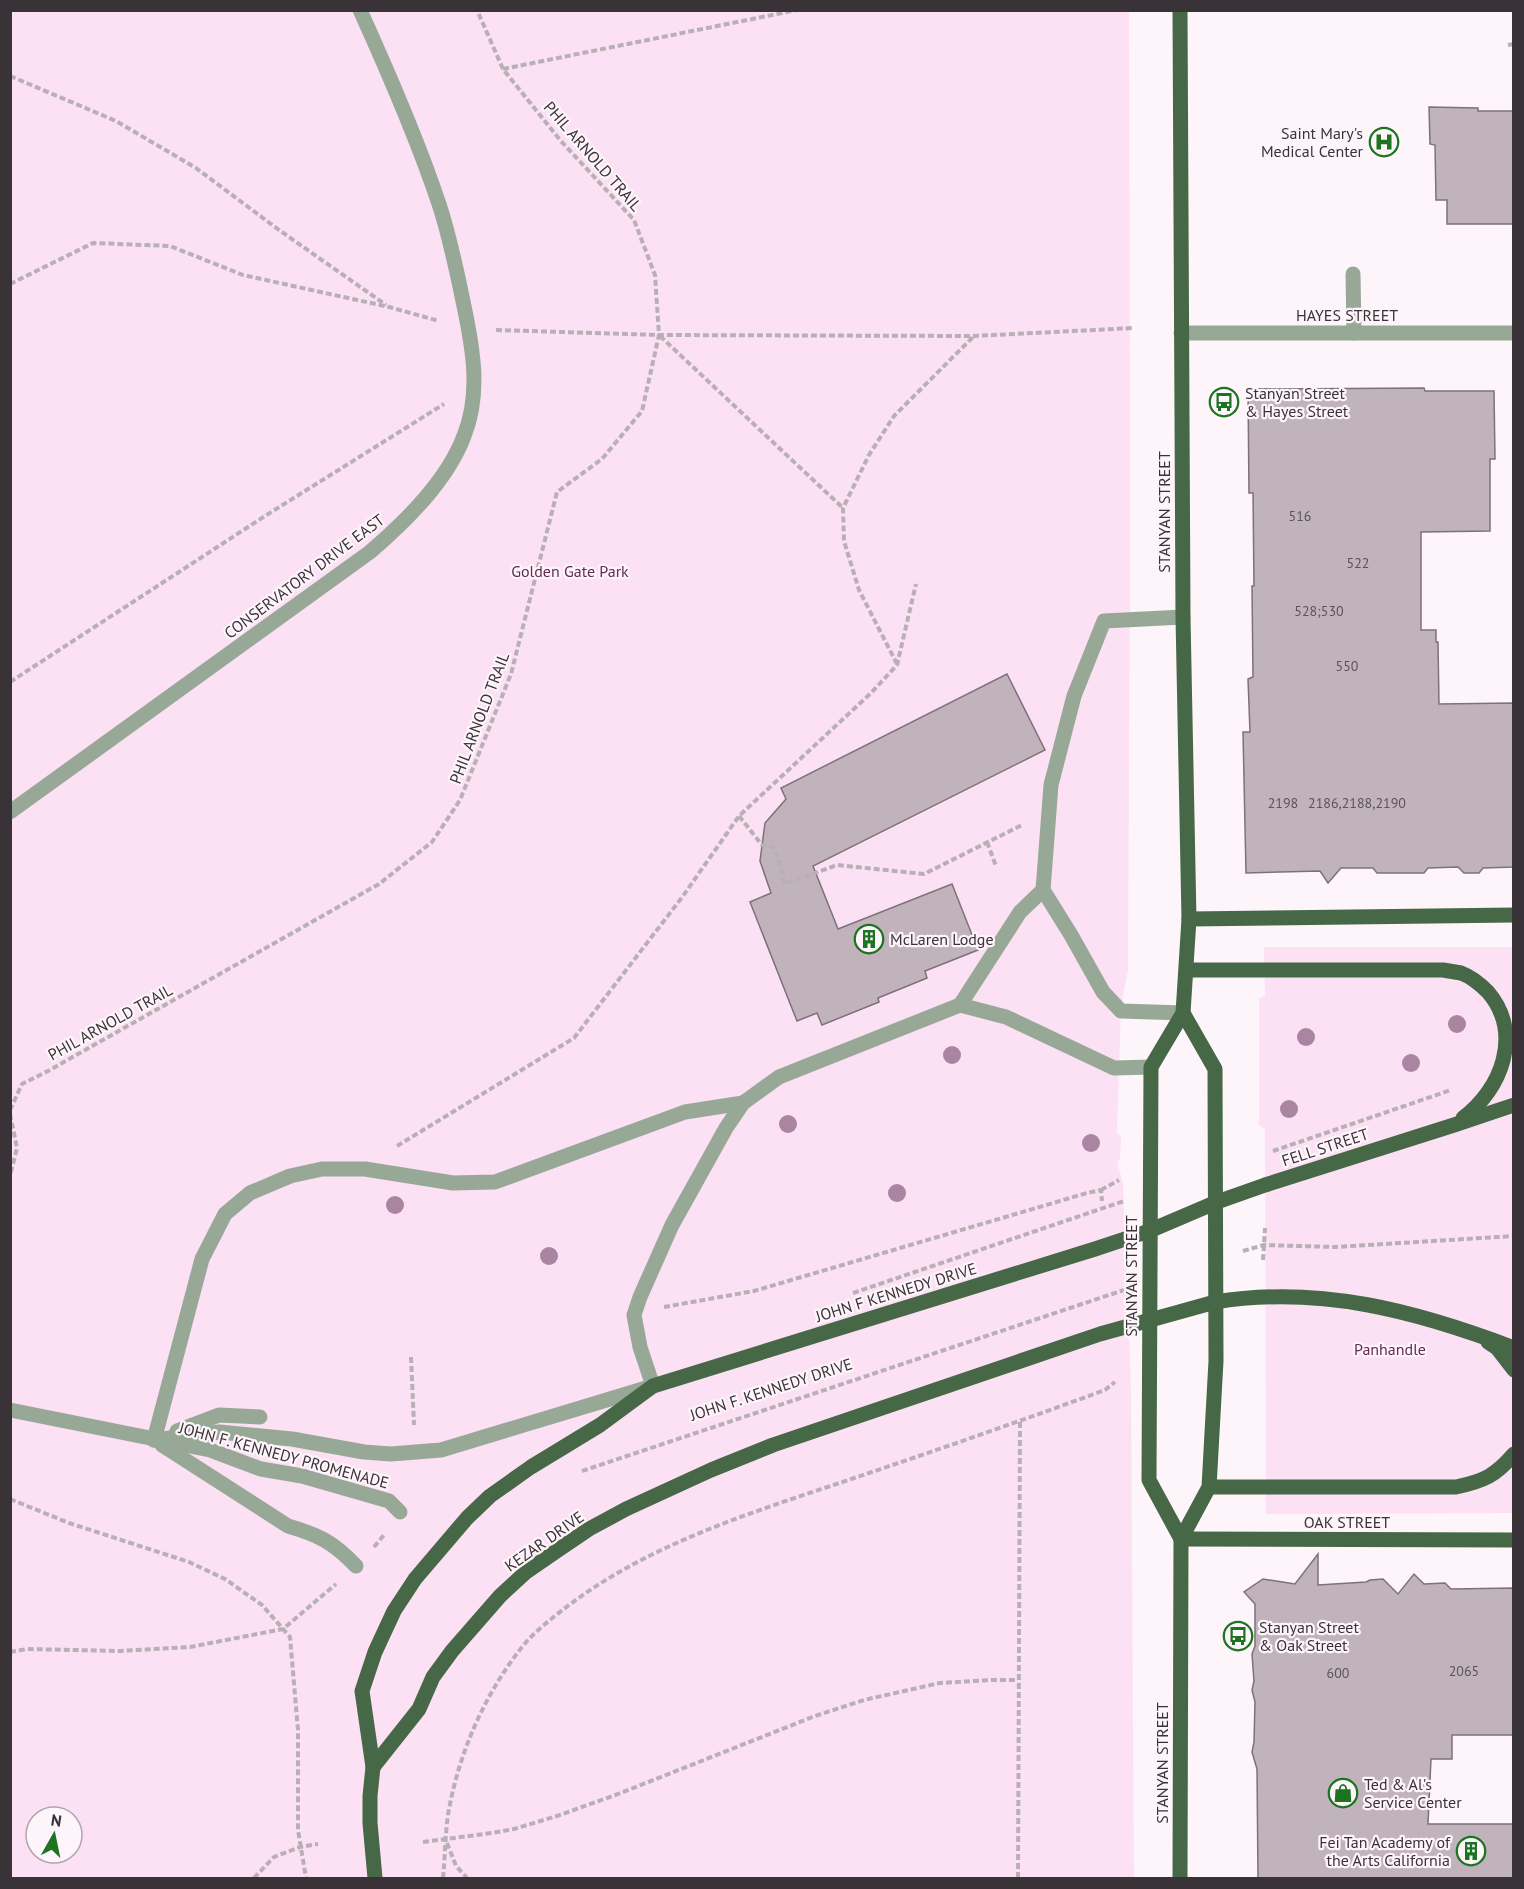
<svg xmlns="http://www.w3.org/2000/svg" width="1524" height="1889" viewBox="0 0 1524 1889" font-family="'PT Sans',sans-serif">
	<rect width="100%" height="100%" fill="#fef5fb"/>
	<!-- green -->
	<g fill="#fce0f4" fill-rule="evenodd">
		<path d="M 11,11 L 1129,11 L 1130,529 L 1128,971 L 1121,1005 L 1117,1132 L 1121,1137 L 1120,1159 L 1117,1162 L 1123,1183 L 1131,1389 L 1134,1878 L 11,1878 ZM 36,1817 L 72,1817 L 72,1853 L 36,1853 Z"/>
		<path d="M 1264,947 L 1513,947 L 1513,1513 L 1266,1514 L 1265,1129 L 1259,1125 L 1259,999 L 1265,995 Z"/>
	</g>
	<!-- building -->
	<g fill="#c1b3bc" stroke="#7e717a" stroke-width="1.5">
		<path d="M 1429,107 L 1478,108 L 1478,111 L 1514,111 L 1514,224 L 1447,224 L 1447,200 L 1436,200 L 1435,145 L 1430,144 Z"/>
		<path d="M 1424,388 L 1425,391 L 1494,391 L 1495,459 L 1490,459 L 1490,531 L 1421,532 L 1421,630 L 1436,630 L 1436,642 L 1438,642 L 1439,704 L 1514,703 L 1514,867 L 1483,868 L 1479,873 L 1464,873 L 1458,867 L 1428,868 L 1424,873 L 1377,873 L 1373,868 L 1341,868 L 1328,883 L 1320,871 L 1246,873 L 1243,732 L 1250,732 L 1248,679 L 1253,677 L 1252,586 L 1254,586 L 1253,493 L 1249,493 L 1248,389 Z"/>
		<path d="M 1007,674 L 1045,750 L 813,866 L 838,929 L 952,884 L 978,950 L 925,971 L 927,978 L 878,998 L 879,1002 L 822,1025 L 817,1013 L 797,1021 L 750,902 L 771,893 L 760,861 L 765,823 L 786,799 L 781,788 Z"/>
		<path d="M 1318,1554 L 1318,1585 L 1366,1582 L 1370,1580 L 1383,1579 L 1398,1594 L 1414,1574 L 1424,1584 L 1445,1583 L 1451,1589 L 1514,1588 L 1514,1735 L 1452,1735 L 1452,1759 L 1431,1759 L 1428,1824 L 1514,1824 L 1514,1878 L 1258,1878 L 1257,1769 L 1252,1752 L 1254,1742 L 1255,1702 L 1252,1690 L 1254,1681 L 1252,1654 L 1255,1646 L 1255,1604 L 1244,1592 L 1263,1579 L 1295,1584 Z"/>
	</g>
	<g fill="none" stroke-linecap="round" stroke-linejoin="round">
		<!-- path -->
		<g stroke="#b8b0b5" stroke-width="4" stroke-dasharray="6 3" stroke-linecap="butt">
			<path d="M 1508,45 L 1514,44"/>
			<path d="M 503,69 L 797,10"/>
			<path d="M 10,76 L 116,121 L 196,168 L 279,230 L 386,305"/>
			<path d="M 10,284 L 93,243 L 170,246 L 243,275 L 389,307 L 439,321"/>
			<path d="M 496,330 L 659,335 L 974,336 L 1134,328"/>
			<path d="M 660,336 L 843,508"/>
			<path d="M 897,664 L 859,590 L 844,541 L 843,508 L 869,455 L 894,416 L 974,336"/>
			<path d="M 10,682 L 265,516 L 444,404"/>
			<path d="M 739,816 L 762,845 L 775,848 L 785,884 L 837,865 L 924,874 L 1022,825"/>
			<path d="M 987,842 L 996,866"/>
			<path d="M 10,1110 L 22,1084 L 48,1071 L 379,884 L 432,842 L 460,800 L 511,674 L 557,492 L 602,459 L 642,411 L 659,335 L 655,275 L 634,220 L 560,140 L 503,69 L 477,10"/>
			<path d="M 10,1114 L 17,1148 L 10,1176"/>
			<path d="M 397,1146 L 574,1038 L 683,896 L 739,816 L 871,693 L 897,665 L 916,584"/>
			<path d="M 1273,1151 L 1451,1090"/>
			<path d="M 1101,1190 L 1119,1180"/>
			<path d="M 1243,1251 L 1264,1245 L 1336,1247 L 1514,1236"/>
			<path d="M 1263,1260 L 1265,1228"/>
			<path d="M 853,1293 L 1124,1201"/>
			<path d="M 664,1307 L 754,1291 L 1087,1193 L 1101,1190 L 1102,1201"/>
			<path d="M 411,1357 L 414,1425"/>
			<path d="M 582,1471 L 1124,1290"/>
			<path d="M 10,1499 L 69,1523 L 189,1562 L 225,1579 L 262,1605 L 290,1637 L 298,1730 L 298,1830 L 306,1878"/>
			<path d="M 374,1547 L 384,1535"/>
			<path d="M 10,1652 L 27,1649 L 120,1651 L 190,1647 L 283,1629 L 336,1584"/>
			<path d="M 423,1842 L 492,1833 L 514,1829 L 557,1816 L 618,1794 L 815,1716 L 864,1700 L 940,1683 L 992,1680 L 1018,1680"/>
			<path d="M 447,1843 L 456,1866 L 467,1878"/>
			<path d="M 254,1878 L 274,1857 L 300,1847 L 318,1844"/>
			<path d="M 443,1878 C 445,1858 445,1836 448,1815 C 458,1755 484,1695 522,1647 C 535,1631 552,1618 569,1605 C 657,1539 764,1509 866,1474 C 946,1447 1026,1419 1105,1390 L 1115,1382"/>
			<path d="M 1018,1878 L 1020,1421"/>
		</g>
		<!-- minor -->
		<g stroke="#97a996" stroke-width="15">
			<path d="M 1353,274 L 1354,333"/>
			<path d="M 1181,333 L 1514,333"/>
			<path d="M 1183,617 L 1104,621 L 1074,696 L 1051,785 L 1043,890 L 1071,935 L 1103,992 L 1121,1011 L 1183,1013"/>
			<path d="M 10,812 L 370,552 C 406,521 447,481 464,436 C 481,394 473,349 464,306 C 457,272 450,237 439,204 C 417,138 389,74 360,10"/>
			<path d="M 960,1005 L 1020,912 L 1043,890"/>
			<path d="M 10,1410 L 210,1450 L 261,1469 L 302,1476 L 389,1501 L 400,1512"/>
			<path d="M 177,1431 L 219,1415 L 260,1417"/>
			<path d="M 154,1440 L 219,1432 L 292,1439 L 364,1452 L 391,1454 L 441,1450 L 653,1386 L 640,1347 L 634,1315 L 640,1297 L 672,1225 L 726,1128 L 743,1103 L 779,1077 L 960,1005 L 1006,1017 L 1114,1068 L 1151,1067"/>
			<path d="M 154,1440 L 202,1259 L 225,1214 L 250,1193 L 290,1176 L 322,1169 L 365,1169 L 453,1183 L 495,1182 L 685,1112 L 743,1103"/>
			<path d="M 162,1445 L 288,1526 C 319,1535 333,1542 356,1566"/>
		</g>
		<!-- major -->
		<g stroke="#476846" stroke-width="15">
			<path d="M 1180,10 L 1183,617 L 1189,919 L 1183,1013 L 1151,1067 L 1149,1480 L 1181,1539"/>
			<path d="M 1189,919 L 1514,915"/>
			<path d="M 1187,970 L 1443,970 C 1449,971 1455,972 1461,973 C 1472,977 1480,984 1488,992 C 1523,1033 1502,1089 1463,1118"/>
			<path d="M 1488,1342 L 1497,1348 L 1514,1370"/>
			<path d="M 1209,1487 L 1456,1487 C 1484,1481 1495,1476 1514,1454"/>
			<path d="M 1181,1539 L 1514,1540"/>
			<path d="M 373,1767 L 419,1709 L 433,1677 L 452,1651 L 500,1596 L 526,1572 L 555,1552 L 589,1529 L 626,1509 L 711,1470 L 773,1445 L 1100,1334 L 1215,1302 C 1320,1285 1416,1311 1514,1348"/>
			<path d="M 375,1878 L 370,1823 L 370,1796 L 373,1767 L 362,1691 L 375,1652 L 394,1611 L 415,1579 L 467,1518 L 490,1496 L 531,1467 L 600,1425 L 653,1386 L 1095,1249 L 1149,1231 L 1217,1202 L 1265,1185 L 1454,1125 L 1514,1105"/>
			<path d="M 1180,1878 L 1181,1539 L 1209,1487 L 1216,1361 L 1215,1069 L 1183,1013"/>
		</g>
	</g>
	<!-- trees -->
	<g fill="#aa85a1">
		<circle cx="1457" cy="1024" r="9"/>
		<circle cx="1306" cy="1037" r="9"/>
		<circle cx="952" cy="1055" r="9"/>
		<circle cx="1411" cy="1063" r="9"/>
		<circle cx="1289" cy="1109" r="9"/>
		<circle cx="788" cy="1124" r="9"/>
		<circle cx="1091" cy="1143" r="9"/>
		<circle cx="897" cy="1193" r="9"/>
		<circle cx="395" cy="1205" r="9"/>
		<circle cx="549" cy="1256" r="9"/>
	</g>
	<!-- icons -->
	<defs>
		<g id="hospital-ring" transform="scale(1.5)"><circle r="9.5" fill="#fef5fb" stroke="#1c7420" stroke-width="1.5"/><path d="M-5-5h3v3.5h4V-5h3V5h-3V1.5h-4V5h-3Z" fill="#1c7420"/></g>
		<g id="bus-ring" transform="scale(1.5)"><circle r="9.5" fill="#fef5fb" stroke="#1c7420" stroke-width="1.5"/><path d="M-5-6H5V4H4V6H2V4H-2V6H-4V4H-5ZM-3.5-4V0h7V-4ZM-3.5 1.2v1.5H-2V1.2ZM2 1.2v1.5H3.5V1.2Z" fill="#1c7420"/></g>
		<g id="building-ring" transform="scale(1.5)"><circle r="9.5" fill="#fef5fb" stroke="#1c7420" stroke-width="1.5"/><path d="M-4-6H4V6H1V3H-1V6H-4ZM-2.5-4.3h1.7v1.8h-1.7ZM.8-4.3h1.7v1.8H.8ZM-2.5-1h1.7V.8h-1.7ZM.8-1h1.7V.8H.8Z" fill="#1c7420"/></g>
		<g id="shop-ring" transform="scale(1.5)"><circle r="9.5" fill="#fef5fb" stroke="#1c7420" stroke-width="1.5"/><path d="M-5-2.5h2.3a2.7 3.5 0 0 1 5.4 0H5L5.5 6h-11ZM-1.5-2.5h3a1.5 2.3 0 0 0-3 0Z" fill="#1c7420"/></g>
	</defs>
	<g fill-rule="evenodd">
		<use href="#hospital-ring" x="1384" y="142"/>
		<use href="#bus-ring" x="1224" y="402"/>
		<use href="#building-ring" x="869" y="939"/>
		<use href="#bus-ring" x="1238" y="1636"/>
		<use href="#shop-ring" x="1343" y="1793"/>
		<use href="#building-ring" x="1471" y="1851"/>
	</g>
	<g text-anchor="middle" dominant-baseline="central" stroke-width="4.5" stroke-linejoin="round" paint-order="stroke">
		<!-- number labels -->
		<g font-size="14" fill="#5b5358">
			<text x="1300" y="516">516</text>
			<text x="1358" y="563">522</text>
			<text x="1319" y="611">528;530</text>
			<text x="1347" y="666">550</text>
			<text x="1283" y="803">2198</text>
			<text x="1357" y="803">2186,2188,2190</text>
			<text x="1464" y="1671">2065</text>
			<text x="1338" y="1673">600</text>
		</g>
		<!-- poi labels -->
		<g font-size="16" fill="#393337" stroke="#fef5fb" text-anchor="start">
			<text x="1363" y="133" text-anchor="end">Saint Mary's<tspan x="1363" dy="18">Medical Center</tspan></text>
			<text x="1245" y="393">Stanyan Street<tspan x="1245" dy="18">&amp; Hayes Street</tspan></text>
			<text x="890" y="939">McLaren Lodge</text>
			<text x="1259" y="1627">Stanyan Street<tspan x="1259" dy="18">&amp; Oak Street</tspan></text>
			<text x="1364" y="1784">Ted &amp; Al's<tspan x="1364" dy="18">Service Center</tspan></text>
			<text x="1450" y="1842" text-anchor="end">Fei Tan Academy of<tspan x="1450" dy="18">the Arts California</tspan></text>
		</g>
		<!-- street labels -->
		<g font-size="16" fill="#393337" stroke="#fef5fb">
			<text transform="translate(593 156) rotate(49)">PHIL ARNOLD TRAIL</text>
			<text x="1347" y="315">HAYES STREET</text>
			<text transform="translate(1164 512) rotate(-90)">STANYAN STREET</text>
			<text transform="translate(304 576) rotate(-37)">CONSERVATORY DRIVE EAST</text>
			<text transform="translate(479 718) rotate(-69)">PHIL ARNOLD TRAIL</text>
			<text transform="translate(110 1022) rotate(-29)">PHIL ARNOLD TRAIL</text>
			<text transform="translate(1325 1147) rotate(-18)">FELL STREET</text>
			<text transform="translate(1131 1276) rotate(-90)">STANYAN STREET</text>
			<text transform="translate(896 1292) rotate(-17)">JOHN F KENNEDY DRIVE</text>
			<text transform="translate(771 1389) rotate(-18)">JOHN F. KENNEDY DRIVE</text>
			<text transform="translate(284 1455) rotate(15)">JOHN F. KENNEDY PROMENADE</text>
			<text x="1347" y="1522">OAK STREET</text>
			<text transform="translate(544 1541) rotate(-35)">KEZAR DRIVE</text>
			<text transform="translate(1162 1763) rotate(-90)">STANYAN STREET</text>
		</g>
		<!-- park labels -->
		<g font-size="16" fill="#652958" stroke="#fef5fb">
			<text x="570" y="571">Golden Gate Park</text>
			<text x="1390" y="1349">Panhandle</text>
		</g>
	</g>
	<!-- border -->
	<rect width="1524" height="1889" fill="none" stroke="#393337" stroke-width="24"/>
	<!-- north arrow -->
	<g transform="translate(54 1835) rotate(9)"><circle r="28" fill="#fef5fb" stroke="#afa7ad" stroke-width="1.5"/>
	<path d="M0-4.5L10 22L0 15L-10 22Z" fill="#1c7420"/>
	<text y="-9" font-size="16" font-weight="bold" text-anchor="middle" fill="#393337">N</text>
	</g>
</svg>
